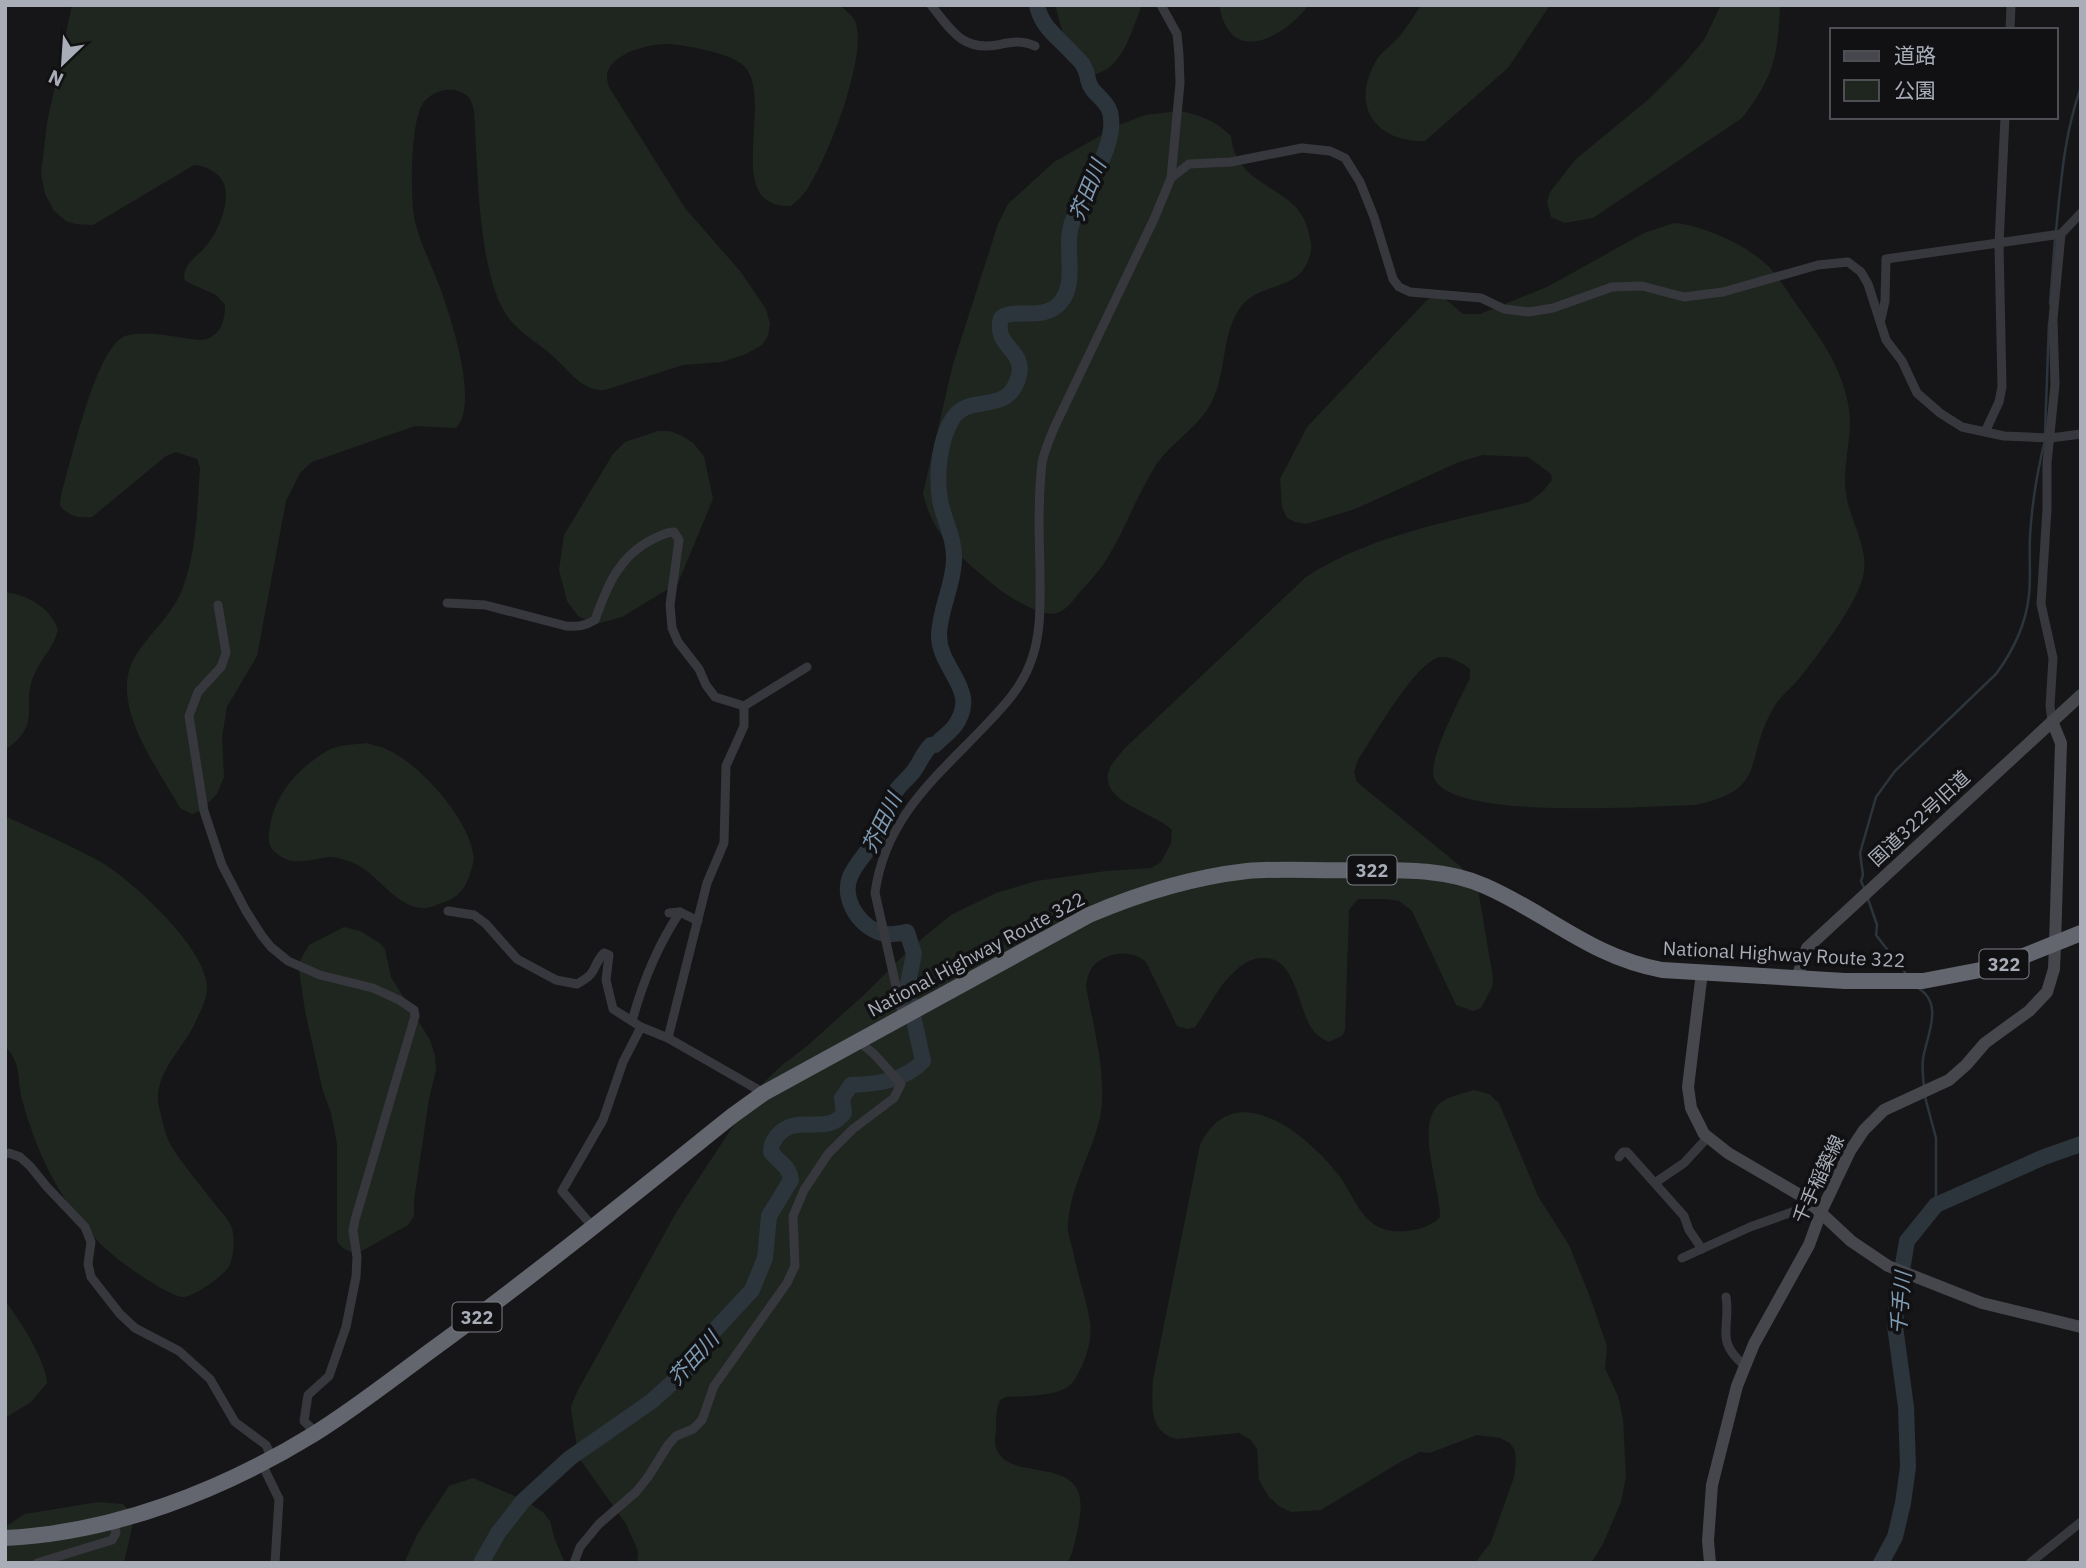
<svg xmlns="http://www.w3.org/2000/svg" width="2086" height="1568" viewBox="0 0 2086 1568" font-family="'IBM Plex Sans','Noto Sans JP',sans-serif">
	<rect width="100%" height="100%" fill="#161618"/>
	<!-- green -->
	<g fill="#1e261f">
		<path d="M 72,5 L 840,5 C 845,10 852,15 855,21 C 869,53 828,157 809,186 C 805,194 798,200 791,206 C 720,209 776,99 744,66 C 731,53 686,45 668,44 C 650,43 607,54 607,77 C 607,80 608,84 609,87 L 685,208 L 740,271 L 766,309 L 770,324 L 768,336 L 762,345 L 746,354 L 722,362 L 683,365 L 605,390 C 584,392 571,373 557,360 C 543,346 524,336 511,321 C 477,282 478,164 474,111 C 471,98 468,93 454,90 C 440,88 425,96 420,109 C 411,133 411,184 413,210 C 416,235 430,261 439,285 C 450,314 480,404 456,428 L 415,426 L 312,462 L 300,473 L 286,501 L 257,656 L 227,707 L 222,737 L 224,777 L 217,794 L 200,811 L 192,814 L 180,808 C 158,768 106,702 136,655 C 150,633 172,615 182,590 C 197,551 197,509 200,468 L 197,459 L 176,452 L 166,456 L 92,517 C 77,518 71,517 60,506 L 61,495 C 71,463 95,348 125,336 C 143,329 181,338 201,340 C 219,338 225,323 225,305 L 216,295 L 185,281 C 180,266 198,256 206,246 C 219,230 233,198 222,180 C 215,170 205,166 194,165 L 93,225 L 75,224 L 66,221 L 54,211 L 45,194 L 41,174 L 47,123 Z"/>
		<path d="M 1055,5 L 1142,5 C 1131,31 1123,70 1092,75 L 1069,55 Z"/>
		<path d="M 1219,5 L 1309,5 C 1282,39 1230,67 1219,5 Z"/>
		<path d="M 1421,5 L 1550,5 L 1508,68 L 1425,141 C 1375,142 1350,106 1376,61 C 1381,52 1392,45 1399,37 C 1407,27 1414,16 1421,5 Z"/>
		<path d="M 1721,5 L 1780,5 C 1778,57 1774,76 1742,118 L 1593,218 L 1565,223 L 1551,217 L 1547,202 L 1550,192 L 1576,159 L 1649,99 L 1682,66 L 1704,40 Z"/>
		<path d="M 1179,111 C 1201,115 1216,121 1231,136 C 1236,190 1297,184 1308,230 C 1310,237 1312,244 1311,251 C 1302,296 1258,278 1238,311 C 1222,337 1226,370 1214,397 C 1202,426 1173,440 1156,465 C 1137,495 1125,529 1107,559 C 1099,571 1090,581 1080,592 C 1074,599 1067,610 1057,613 C 1042,618 1007,596 995,586 C 960,556 934,540 923,493 L 953,364 L 998,224 L 1008,204 L 1054,162 L 1119,125 L 1145,115 Z"/>
		<path d="M 1674,223 C 1703,225 1749,246 1769,267 C 1779,277 1786,290 1794,301 C 1818,335 1843,367 1849,409 C 1853,437 1842,466 1846,494 C 1850,521 1870,549 1863,576 C 1857,604 1820,652 1802,675 C 1793,687 1781,695 1774,707 C 1743,758 1770,791 1694,805 C 1650,806 1451,821 1434,778 C 1427,760 1461,697 1470,678 L 1470,669 C 1463,663 1450,656 1440,657 C 1415,662 1373,738 1358,760 L 1354,772 L 1357,782 L 1459,865 L 1471,877 L 1478,889 L 1493,978 L 1492,987 L 1481,1008 L 1473,1011 L 1456,1005 L 1412,911 L 1399,901 L 1386,899 L 1358,899 L 1349,910 L 1345,1030 L 1342,1036 L 1329,1042 C 1323,1039 1316,1035 1312,1029 C 1298,1009 1296,957 1264,958 C 1250,958 1242,964 1232,974 C 1216,989 1208,1010 1195,1027 L 1187,1029 L 1177,1026 L 1146,962 C 1131,948 1103,952 1091,969 C 1088,974 1087,980 1086,986 C 1093,1025 1108,1078 1100,1118 C 1091,1156 1071,1184 1068,1224 C 1067,1233 1071,1242 1073,1251 C 1077,1274 1087,1300 1090,1323 C 1093,1342 1083,1369 1072,1383 C 1061,1397 1023,1396 1006,1397 L 1000,1400 C 996,1410 996,1420 996,1431 C 995,1438 994,1446 998,1452 C 1015,1483 1089,1453 1080,1516 C 1077,1533 1075,1547 1068,1563 L 637,1563 L 638,1551 L 626,1524 L 579,1458 L 572,1417 L 571,1407 L 577,1392 L 677,1211 L 759,1087 L 782,1065 L 806,1047 L 866,993 L 914,945 L 951,915 L 996,893 L 1036,881 L 1106,871 L 1151,868 L 1161,862 L 1171,843 L 1172,830 C 1155,813 1102,803 1108,773 C 1110,764 1119,756 1124,749 L 1306,577 C 1372,534 1453,521 1529,502 L 1542,492 L 1552,480 L 1551,474 L 1528,457 L 1483,455 L 1459,462 L 1355,509 L 1306,524 L 1295,522 L 1287,518 L 1282,507 L 1280,479 L 1307,427 L 1427,300 L 1435,295 L 1442,296 L 1463,314 L 1480,314 L 1549,286 L 1644,233 Z"/>
		<path d="M 658,431 L 670,431 L 682,436 L 693,443 L 704,456 L 713,499 L 678,583 L 622,617 L 596,624 L 578,616 L 567,601 L 559,570 L 564,535 L 613,454 L 625,442 Z"/>
		<path d="M 5,592 C 28,595 51,608 58,630 C 53,649 42,657 35,673 C 19,705 45,723 5,750 Z"/>
		<path d="M 366,743 C 372,745 380,746 386,749 C 419,763 467,817 473,853 C 475,860 472,867 470,874 C 465,889 458,898 442,903 C 436,905 428,909 422,908 C 393,906 377,871 351,862 C 345,860 337,857 330,857 C 310,859 292,868 275,852 C 269,847 268,840 269,833 C 272,797 298,767 329,750 C 340,744 354,745 366,743 Z"/>
		<path d="M 5,816 C 37,831 70,845 101,862 C 133,881 208,950 207,988 C 207,1000 200,1012 195,1023 C 182,1051 152,1074 159,1108 C 162,1118 164,1130 168,1139 C 174,1155 203,1188 214,1203 C 220,1211 230,1220 232,1229 C 235,1238 234,1257 229,1266 C 225,1275 191,1299 182,1297 C 165,1294 120,1262 107,1250 C 64,1209 37,1156 22,1099 C 16,1076 23,1066 5,1046 Z"/>
		<path d="M 344,927 L 360,931 L 380,943 L 385,949 L 391,977 L 430,1040 L 435,1056 L 436,1070 L 429,1099 L 414,1200 L 414,1216 L 408,1225 L 360,1252 C 350,1254 342,1249 337,1241 L 337,1144 L 331,1113 L 323,1091 L 305,1011 L 298,964 L 309,945 Z"/>
		<path d="M 1474,1090 L 1489,1094 L 1499,1103 L 1538,1196 L 1569,1245 L 1590,1297 L 1607,1346 L 1605,1368 L 1618,1396 L 1623,1419 L 1626,1476 L 1621,1502 L 1603,1544 L 1591,1563 L 1475,1563 L 1491,1542 L 1514,1477 L 1516,1462 L 1515,1451 L 1510,1443 L 1500,1438 L 1477,1435 L 1430,1453 L 1420,1452 L 1397,1464 L 1321,1510 L 1291,1512 L 1280,1507 L 1269,1497 L 1259,1480 L 1257,1449 L 1251,1440 L 1239,1433 L 1177,1439 C 1148,1432 1152,1404 1153,1379 L 1200,1145 C 1234,1075 1305,1133 1337,1173 C 1351,1190 1357,1213 1375,1225 C 1391,1236 1428,1232 1440,1217 C 1441,1187 1412,1120 1443,1101 C 1451,1096 1464,1093 1474,1090 Z"/>
		<path d="M 5,1301 C 20,1320 45,1359 47,1383 L 31,1402 L 5,1418 Z"/>
		<path d="M 473,1478 L 524,1500 L 543,1512 L 550,1521 L 555,1540 L 565,1563 L 404,1563 L 418,1533 L 449,1486 Z"/>
		<path d="M 98,1502 L 123,1504 L 133,1515 L 132,1528 L 124,1563 L 5,1563 L 5,1527 L 25,1514 Z"/>
	</g>
	<g fill="none" stroke-linecap="round" stroke-linejoin="round">
		<!-- stream -->
		<g stroke="#2c353c" stroke-width="2.5">
			<path d="M 2056,231 C 2061,182 2064,134 2081,87"/>
			<path d="M 2050,304 L 2055,238"/>
			<path d="M 2045,434 L 2049,322"/>
			<path d="M 1865,890 L 1861,881 L 1863,875 L 1860,853 L 1876,797 L 1895,771 L 1996,674 C 2013,651 2026,624 2029,595 C 2031,576 2029,556 2030,536 C 2032,503 2037,472 2045,440"/>
			<path d="M 1867,896 L 1877,925 L 1876,935 L 1907,975"/>
			<path d="M 1918,988 C 1945,1004 1926,1037 1923,1059 C 1922,1068 1923,1078 1924,1087"/>
			<path d="M 1925,1097 L 1936,1138 L 1936,1205"/>
		</g>
		<!-- river -->
		<g stroke="#2c353c" stroke-width="16">
			<path d="M 481,1563 L 498,1533 L 523,1501 L 570,1458 L 652,1401 L 686,1370 L 714,1331 L 752,1290 L 765,1258 L 769,1216 L 791,1180 C 789,1165 778,1162 771,1152 C 771,1144 773,1142 777,1136 C 796,1112 827,1137 844,1113 L 842,1098 L 851,1085 C 876,1084 905,1081 923,1061 L 907,988 L 914,954 L 907,932 C 900,933 892,935 886,934 C 861,930 841,900 850,877 C 857,860 872,848 880,832 C 886,821 887,808 893,796 C 898,785 906,781 913,772 C 920,763 923,753 931,745 L 935,745 C 941,739 949,733 954,727 C 982,690 938,670 939,634 C 940,609 953,586 954,561 C 955,538 944,521 940,500 C 936,474 939,440 953,418 C 970,392 1009,417 1019,375 C 1025,349 993,347 1001,318 C 1014,307 1043,322 1060,303 C 1078,283 1064,250 1071,226 C 1081,195 1119,145 1110,112 C 1106,100 1096,96 1091,87 C 1087,81 1088,73 1084,67 C 1082,62 1077,58 1074,55 C 1059,38 1041,27 1037,5"/>
			<path d="M 1881,1563 L 1895,1537 L 1903,1503 L 1908,1467 L 1906,1407 L 1895,1326 L 1897,1299 L 1907,1241 L 1936,1205 L 2044,1157 L 2081,1144"/>
		</g>
		<!-- street -->
		<g stroke="#37383d" stroke-width="9">
			<path d="M 931,5 C 951,30 962,51 997,45 C 1012,42 1021,40 1035,46"/>
			<path d="M 2010,30 L 2011,5"/>
			<path d="M 1171,178 L 1189,164 L 1231,162 L 1302,148 L 1330,151 L 1345,158 L 1360,182 L 1374,217 L 1393,279 L 1399,287 L 1410,292 L 1481,298 L 1504,309 L 1529,312 L 1553,308 L 1612,287 L 1642,286 L 1684,297 L 1723,292 L 1818,265 L 1848,262 L 1861,272 L 1868,284 L 1886,340 L 1902,361 L 1917,393 L 1940,413 L 1962,427 L 2004,436 L 2051,438 L 2081,434"/>
			<path d="M 1881,319 L 1885,301 L 1886,259 L 2061,234 L 2081,213"/>
			<path d="M 1985,432 L 1999,402 L 2002,387 L 1999,244 L 2005,117"/>
			<path d="M 447,603 L 485,605 L 566,626 C 577,627 585,626 595,620 C 607,586 619,556 653,539 C 660,536 666,532 674,532 L 679,540 L 670,605 L 672,628 L 678,642 L 699,669 L 706,685 L 715,697 L 744,706"/>
			<path d="M 218,605 L 226,653 L 221,667 L 198,692 L 189,716 L 204,811 L 222,865 L 246,911 L 262,936 L 271,947 L 288,961 L 320,975 L 373,988 L 399,1000 L 414,1010 L 415,1016 L 355,1220 L 353,1231 L 357,1257 L 356,1277 L 346,1327 L 329,1376 L 308,1395 L 304,1421 L 316,1433"/>
			<path d="M 744,706 L 807,667"/>
			<path d="M 2052,721 L 2050,706 L 2053,658 L 2041,604 L 2047,509 L 2047,463 L 2055,385 L 2053,319 L 2061,234"/>
			<path d="M 448,911 L 474,915 L 486,924 L 517,959 L 556,980 L 577,984 C 600,972 591,966 604,953 L 609,955 L 606,980 L 613,1009 L 641,1027 L 668,1038 L 764,1093"/>
			<path d="M 669,913 L 680,912 L 698,921"/>
			<path d="M 903,1017 L 875,893 C 885,819 934,779 983,728 C 1002,708 1020,690 1030,664 C 1042,634 1040,602 1040,570 C 1039,535 1038,498 1042,463 C 1044,451 1050,439 1054,428 L 1154,219 L 1171,178 L 1180,83 L 1179,55 L 1177,34 L 1161,5"/>
			<path d="M 632,1021 C 643,981 657,946 680,912"/>
			<path d="M 668,1038 L 707,883 L 724,843 L 726,766 L 744,726 L 744,706"/>
			<path d="M 5,1154 L 9,1153 L 20,1157 L 30,1166 L 47,1187 L 85,1227 L 91,1242 L 88,1264 L 91,1277 L 120,1314 L 135,1328 L 179,1351 L 210,1379 L 235,1422 L 266,1445 L 272,1458"/>
			<path d="M 1619,1157 L 1623,1152 L 1627,1152 L 1684,1216 L 1689,1230 L 1702,1249"/>
			<path d="M 1656,1182 L 1684,1163 L 1708,1137"/>
			<path d="M 593,1227 L 562,1191 L 603,1120 L 623,1062 L 641,1027"/>
			<path d="M 1682,1258 L 1750,1227 L 1812,1205"/>
			<path d="M 1726,1297 C 1731,1329 1714,1340 1745,1366"/>
			<path d="M 262,1464 L 279,1499 L 275,1563"/>
			<path d="M 37,1563 L 112,1540 L 116,1533 L 113,1520"/>
			<path d="M 574,1563 L 580,1547 L 599,1524 L 636,1492 L 648,1477 L 668,1445 L 676,1436 L 693,1429 L 702,1420 L 714,1386 L 787,1283 L 795,1266 L 793,1216 L 804,1190 L 828,1154 L 853,1129 L 894,1098 L 901,1084 L 874,1054 L 858,1041"/>
			<path d="M 2030,1563 L 2081,1522"/>
		</g>
		<!-- secondary -->
		<g stroke="#45474d" stroke-width="12">
			<path d="M 1702,972 L 1688,1087 L 1691,1108 L 1704,1134 L 1728,1153 L 1805,1198 L 1851,1241 L 1888,1266 L 1982,1303 L 2081,1327"/>
			<path d="M 1797,978 L 1807,948 L 2081,695"/>
			<path d="M 1710,1563 L 1708,1541 L 1712,1485 L 1737,1386 L 1754,1344 L 1809,1245 L 1821,1212 L 1850,1151 L 1864,1130 L 1884,1110 L 1949,1080 L 1966,1065 L 1985,1043 L 2029,1011 L 2047,992 L 2054,969 L 2055,945 L 2061,743 L 2052,721"/>
		</g>
		<!-- highway -->
		<path stroke="#63666e" stroke-width="16" d="M 5,1538 C 114,1533 223,1490 314,1434 C 359,1406 401,1372 444,1341 C 542,1269 637,1192 732,1116 L 764,1093 L 1089,915 C 1138,894 1194,877 1247,871 C 1280,868 1320,871 1354,870 C 1397,870 1445,868 1485,886 C 1549,914 1589,956 1662,970 L 1845,981 L 1923,981 L 1996,967 L 2081,933"/>
	</g>
	<g text-anchor="middle" dominant-baseline="central" stroke-width="7" stroke-linejoin="round" paint-order="stroke">
		<!-- shield labels -->
		<g fill="#111113" stroke="#7b7e86" stroke-width="2">
			<rect x="1347.5" y="855.5" width="49" height="29" rx="5"/>
			<rect x="1979.5" y="949.5" width="49" height="29" rx="5"/>
			<rect x="452.5" y="1302.5" width="49" height="29" rx="5"/>
		</g>
		<g font-size="18" font-weight="bold" fill="#a8adb8">
			<text x="1372" y="870">322</text>
			<text x="2004" y="964">322</text>
			<text x="477" y="1317">322</text>
		</g>
		<!-- street labels -->
		<g font-size="19" fill="#a8adb8" stroke="#111113">
			<text transform="translate(1919 818) rotate(-43)">国道322号旧道</text>
			<text transform="translate(976 954) rotate(-28)">National Highway Route 322</text>
			<text transform="translate(1784 954) rotate(3)">National Highway Route 322</text>
			<text transform="translate(1818 1179) rotate(-65)">千手稲築線</text>
		</g>
		<!-- water labels -->
		<g font-size="21" font-style="italic" fill="#7f9bb3" stroke="#111113">
			<text transform="translate(1087 190) rotate(-68)">芥田川</text>
			<text transform="translate(881 823) rotate(-64)">芥田川</text>
			<text transform="translate(1900 1303) rotate(-85)">千手川</text>
			<text transform="translate(693 1358) rotate(-48)">芥田川</text>
		</g>
	</g>
	<!-- border -->
	<rect width="2086" height="1568" fill="none" stroke="#a8adb8" stroke-width="14"/>
	<!-- legend -->
	<rect x="1830" y="28" width="228" height="91" fill="#111113" stroke="#4d4f55" stroke-width="2"/>
	<rect x="1844" y="51" width="35" height="10" fill="#45474d" stroke="#4d4f55" stroke-width="2"/>
	<text x="1894" y="63" font-size="21" fill="#a8adb8">道路</text>
	<rect x="1844" y="80" width="35" height="21" fill="#1e261f" stroke="#4d4f55" stroke-width="2"/>
	<text x="1894" y="98" font-size="21" fill="#a8adb8">公園</text>
	<!-- north arrow -->
	<g transform="translate(63 63) rotate(205)" stroke="#111113" stroke-width="5" paint-order="stroke">
	<path d="M0-5L12 26L0 18L-12 26Z" fill="#a8adb8"/>
	<text y="-10" font-size="19" font-weight="bold" text-anchor="middle" fill="#a8adb8">N</text>
	</g>
</svg>
